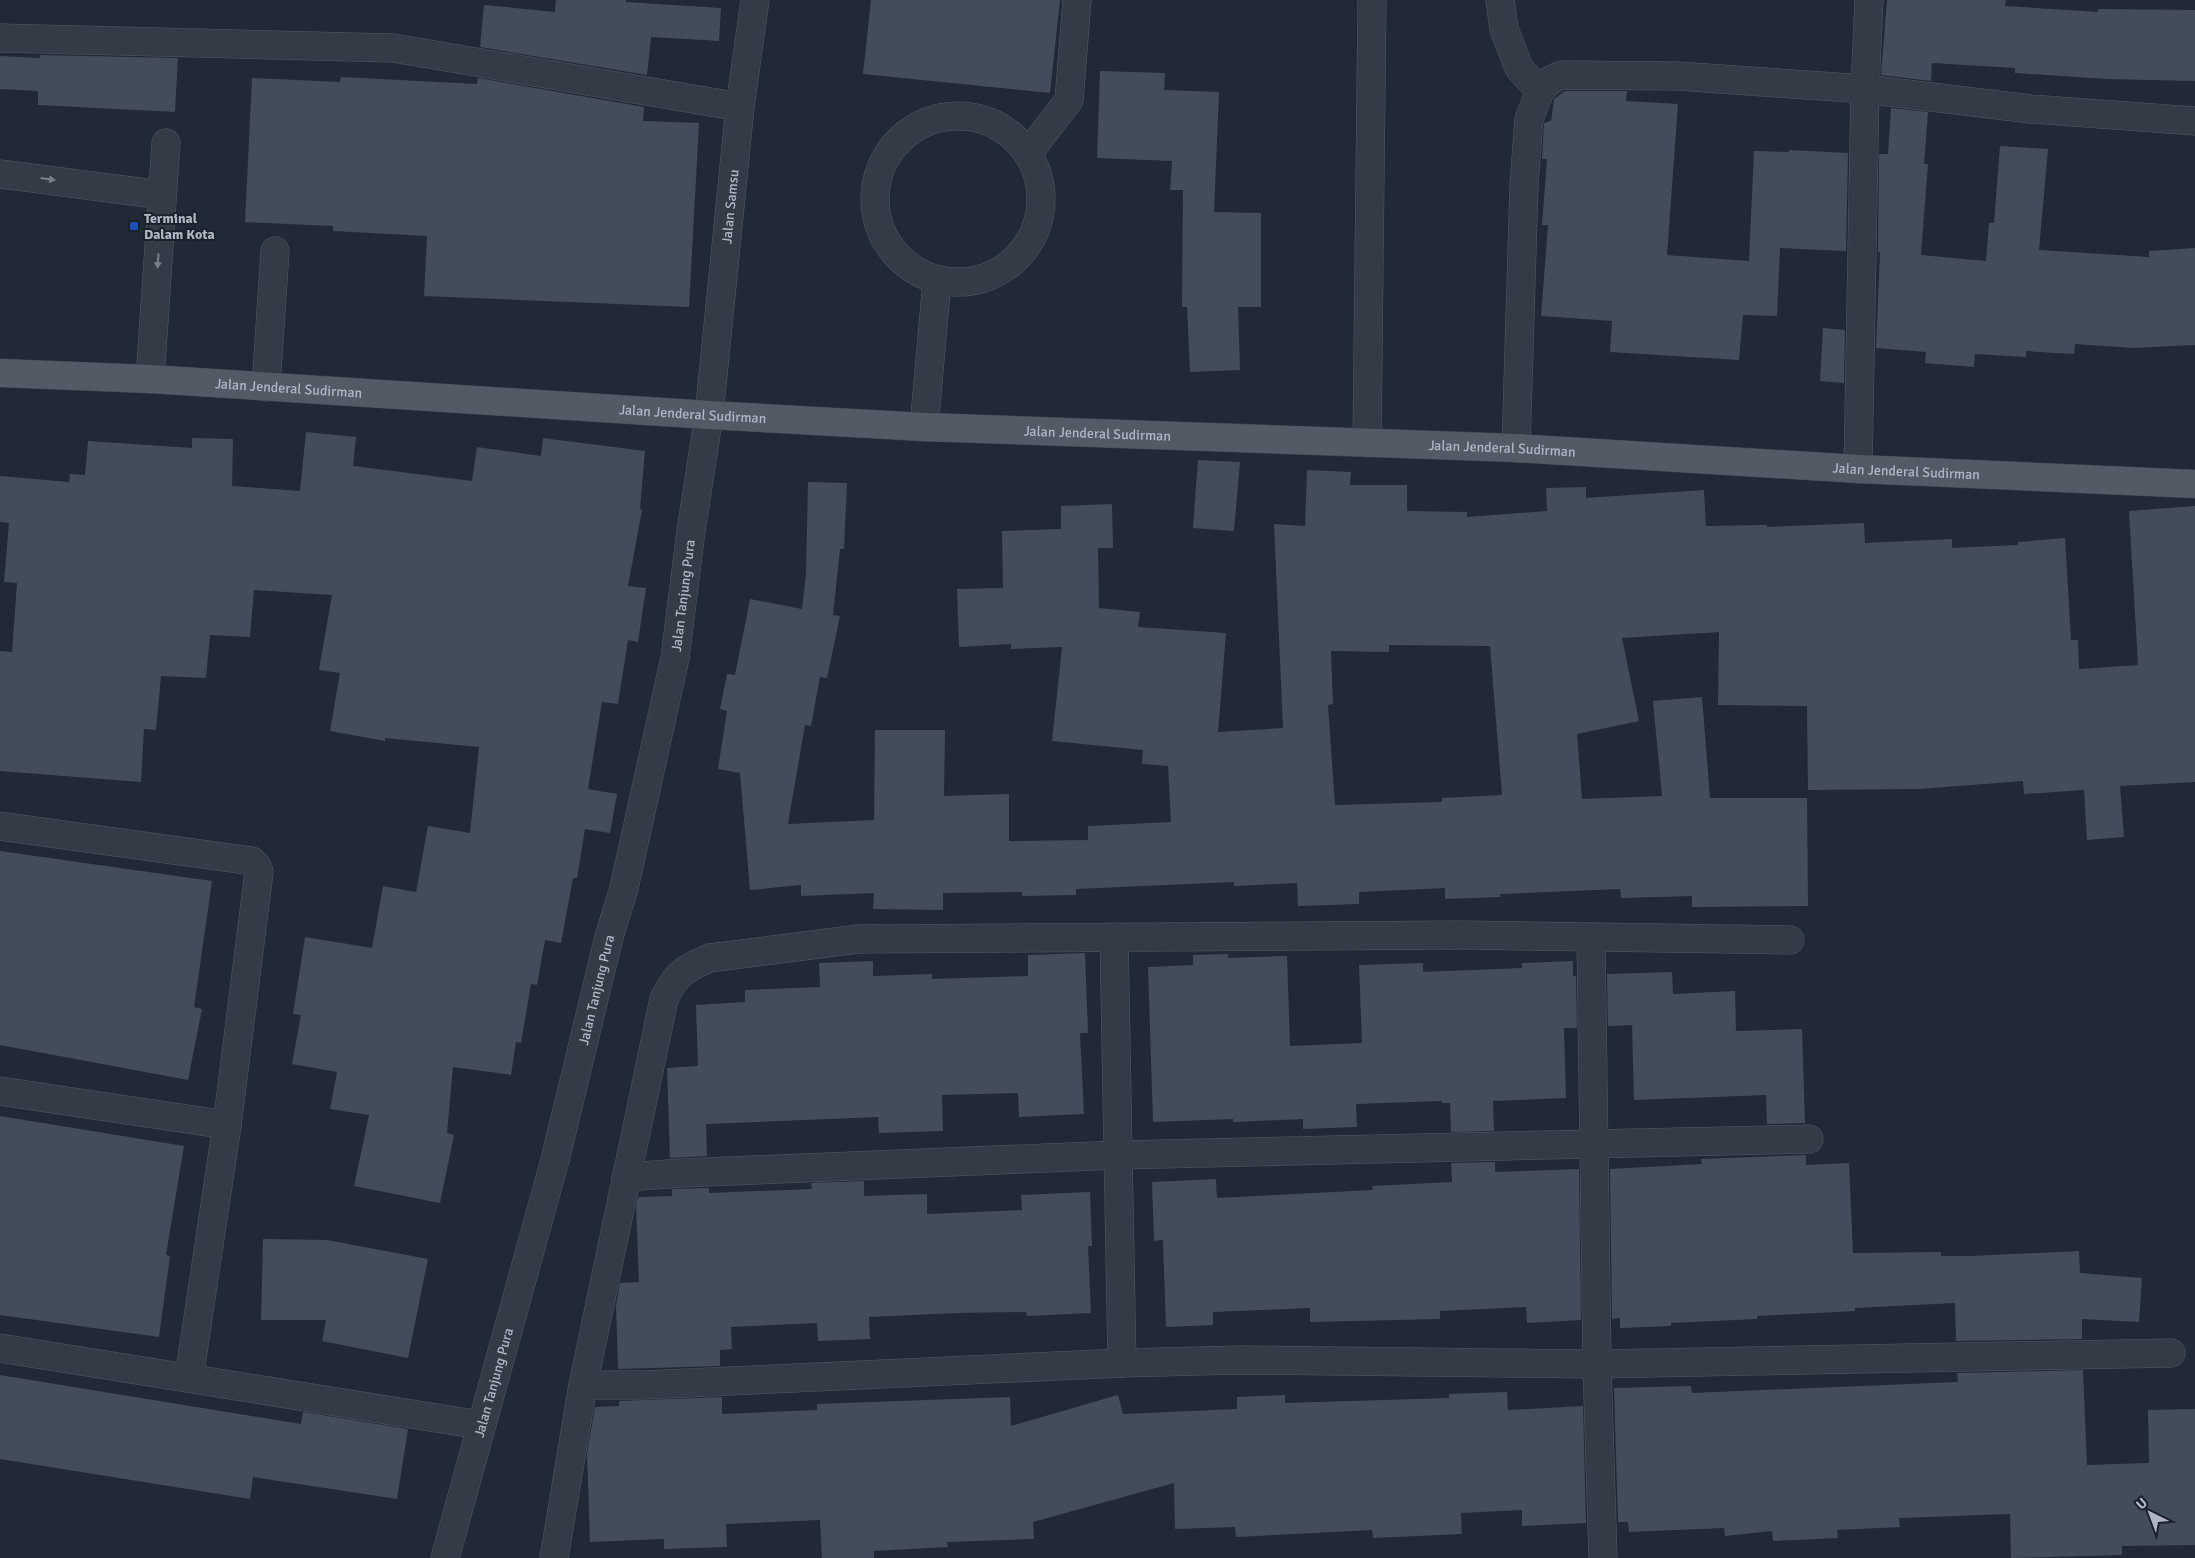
<svg xmlns="http://www.w3.org/2000/svg" width="2195" height="1558" viewBox="0 0 2195 1558" font-family="Signika,sans-serif">
	<rect width="100%" height="100%" fill="#222936"/>
	<!-- building -->
	<g fill="#434c5a" fill-rule="evenodd">
		<path d="M 556,0 L 626,0 L 626,2 L 721,8 L 719,41 L 651,37 L 647,75 L 480,47 L 484,5 L 555,12 Z"/>
		<path d="M 871,0 L 1060,0 L 1050,93 L 863,74 Z"/>
		<path d="M 1887,0 L 2006,0 L 2005,6 L 2098,12 L 2098,9 L 2195,10 L 2195,81 L 2106,79 L 2015,73 L 2015,68 L 1932,63 L 1931,81 L 1881,75 Z"/>
		<path d="M 40,55 L 178,58 L 175,112 L 38,105 L 38,91 L 0,89 L 0,56 L 40,58 Z"/>
		<path d="M 1100,71 L 1165,73 L 1164,90 L 1219,92 L 1214,212 L 1261,213 L 1261,307 L 1238,307 L 1240,370 L 1190,372 L 1187,307 L 1182,307 L 1183,190 L 1170,190 L 1172,161 L 1097,158 Z"/>
		<path d="M 341,77 L 477,84 L 478,78 L 644,107 L 643,121 L 699,123 L 689,307 L 424,296 L 427,236 L 333,231 L 333,226 L 245,222 L 252,78 L 340,82 Z"/>
		<path d="M 1565,91 L 1627,91 L 1626,101 L 1678,104 L 1667,255 L 1749,261 L 1754,151 L 1789,152 L 1789,150 L 1848,153 L 1846,251 L 1780,248 L 1777,316 L 1743,315 L 1739,360 L 1610,352 L 1612,321 L 1541,316 L 1548,225 L 1542,225 L 1547,159 L 1542,159 L 1544,123 L 1551,121 L 1554,99 Z"/>
		<path d="M 1891,108 L 1928,112 L 1924,164 L 1928,164 L 1921,255 L 1986,261 L 1989,223 L 1994,223 L 2000,146 L 2048,149 L 2039,250 L 2149,257 L 2149,251 L 2195,248 L 2195,345 L 2134,348 L 2075,344 L 2074,354 L 2026,351 L 2026,357 L 1975,354 L 1974,367 L 1925,363 L 1926,352 L 1876,348 L 1880,253 L 1878,252 L 1879,154 L 1888,154 Z"/>
		<path d="M 1823,328 L 1845,330 L 1844,383 L 1820,381 Z"/>
		<path d="M 306,432 L 356,437 L 353,466 L 472,481 L 477,447 L 541,456 L 543,438 L 645,451 L 640,509 L 642,510 L 628,586 L 646,588 L 638,642 L 628,640 L 618,704 L 602,702 L 588,789 L 617,794 L 610,833 L 585,829 L 577,878 L 573,878 L 561,943 L 545,940 L 537,985 L 531,984 L 521,1043 L 516,1042 L 511,1075 L 453,1067 L 447,1133 L 454,1135 L 440,1203 L 354,1186 L 369,1115 L 330,1109 L 337,1072 L 292,1064 L 301,1015 L 293,1014 L 305,937 L 372,948 L 383,886 L 416,892 L 428,826 L 470,833 L 479,747 L 385,738 L 385,741 L 330,731 L 340,673 L 319,670 L 332,595 L 254,590 L 250,637 L 210,635 L 206,678 L 161,676 L 156,730 L 144,729 L 141,782 L 0,771 L 0,651 L 12,652 L 17,583 L 4,582 L 9,523 L 0,522 L 0,476 L 69,482 L 70,474 L 85,475 L 88,441 L 192,448 L 192,438 L 233,439 L 232,486 L 300,491 Z"/>
		<path d="M 1198,460 L 1240,462 L 1234,531 L 1193,528 Z"/>
		<path d="M 1307,470 L 1351,472 L 1350,485 L 1407,485 L 1407,511 L 1467,512 L 1467,517 L 1547,511 L 1546,488 L 1586,487 L 1586,498 L 1704,490 L 1706,526 L 1767,525 L 1767,527 L 1864,523 L 1865,543 L 1952,539 L 1952,548 L 2018,545 L 2018,542 L 2065,538 L 2071,640 L 2078,640 L 2079,669 L 2138,665 L 2129,511 L 2195,506 L 2195,782 L 2120,786 L 2124,837 L 2087,840 L 2084,790 L 2024,794 L 2023,781 L 1919,789 L 1808,790 L 1807,706 L 1718,705 L 1719,632 L 1622,638 L 1639,721 L 1577,734 L 1582,799 L 1662,796 L 1653,701 L 1702,697 L 1710,798 L 1807,798 L 1808,906 L 1692,907 L 1692,896 L 1621,898 L 1620,889 L 1500,894 L 1501,897 L 1445,899 L 1445,888 L 1359,892 L 1359,904 L 1298,906 L 1297,883 L 1234,886 L 1234,882 L 1076,889 L 1076,895 L 1022,896 L 1022,892 L 943,893 L 943,910 L 873,909 L 874,893 L 801,896 L 801,885 L 750,890 L 740,773 L 718,769 L 727,711 L 720,709 L 727,674 L 735,675 L 750,599 L 802,609 L 806,573 L 808,482 L 847,483 L 844,549 L 840,549 L 833,615 L 840,616 L 827,678 L 820,677 L 811,726 L 805,725 L 788,824 L 874,820 L 875,730 L 945,730 L 944,796 L 1009,794 L 1009,841 L 1088,840 L 1088,826 L 1171,822 L 1168,766 L 1142,764 L 1143,750 L 1052,741 L 1062,647 L 1011,649 L 1011,644 L 959,647 L 957,589 L 1003,588 L 1002,531 L 1061,529 L 1061,506 L 1112,504 L 1113,548 L 1098,548 L 1099,608 L 1140,612 L 1138,627 L 1226,633 L 1218,732 L 1283,728 L 1274,524 L 1305,526 ZM 1389,645 L 1490,646 L 1502,795 L 1442,798 L 1442,802 L 1335,805 L 1328,705 L 1333,704 L 1331,651 L 1389,652 Z"/>
		<path d="M 0,851 L 212,881 L 194,1007 L 202,1009 L 188,1080 L 0,1045 Z"/>
		<path d="M 1085,953 L 1088,1033 L 1080,1033 L 1084,1114 L 1019,1117 L 1018,1093 L 942,1095 L 943,1131 L 879,1133 L 878,1117 L 706,1124 L 707,1156 L 670,1158 L 667,1068 L 698,1066 L 696,1005 L 745,1002 L 745,990 L 820,987 L 819,963 L 873,961 L 873,976 L 932,974 L 932,979 L 1028,976 L 1028,955 Z"/>
		<path d="M 1228,954 L 1228,958 L 1287,956 L 1290,1046 L 1362,1043 L 1359,965 L 1423,963 L 1423,972 L 1522,968 L 1522,963 L 1573,961 L 1573,976 L 1576,976 L 1577,1028 L 1564,1028 L 1566,1098 L 1493,1101 L 1494,1131 L 1451,1132 L 1450,1103 L 1442,1103 L 1442,1101 L 1356,1104 L 1357,1127 L 1303,1129 L 1303,1119 L 1233,1122 L 1233,1119 L 1153,1122 L 1148,967 L 1193,965 L 1193,955 Z"/>
		<path d="M 1672,972 L 1673,994 L 1735,991 L 1736,1031 L 1802,1029 L 1805,1123 L 1767,1124 L 1766,1095 L 1634,1100 L 1632,1025 L 1608,1026 L 1607,974 Z"/>
		<path d="M 0,1116 L 184,1146 L 166,1255 L 170,1256 L 159,1337 L 0,1315 Z"/>
		<path d="M 1806,1155 L 1806,1165 L 1849,1163 L 1853,1253 L 1941,1252 L 1941,1256 L 1972,1256 L 2079,1251 L 2080,1273 L 2142,1278 L 2139,1322 L 2082,1319 L 2082,1339 L 1956,1341 L 1955,1303 L 1855,1308 L 1855,1311 L 1757,1316 L 1757,1319 L 1671,1323 L 1671,1326 L 1620,1328 L 1620,1318 L 1612,1319 L 1610,1169 L 1702,1164 L 1701,1159 Z"/>
		<path d="M 1495,1162 L 1495,1172 L 1579,1169 L 1581,1320 L 1527,1323 L 1526,1307 L 1440,1311 L 1440,1319 L 1310,1322 L 1310,1308 L 1213,1312 L 1213,1325 L 1166,1327 L 1163,1240 L 1154,1241 L 1152,1182 L 1216,1179 L 1217,1198 L 1373,1190 L 1372,1186 L 1452,1182 L 1451,1163 Z"/>
		<path d="M 864,1181 L 864,1196 L 927,1194 L 927,1214 L 1022,1210 L 1021,1195 L 1090,1192 L 1092,1246 L 1088,1246 L 1091,1313 L 1027,1316 L 1026,1312 L 957,1313 L 869,1317 L 870,1339 L 818,1341 L 817,1323 L 731,1327 L 732,1349 L 720,1350 L 720,1366 L 618,1369 L 616,1306 L 620,1283 L 639,1282 L 636,1206 L 638,1197 L 672,1196 L 672,1189 L 709,1188 L 709,1193 L 812,1189 L 811,1183 Z"/>
		<path d="M 263,1239 L 327,1240 L 428,1259 L 408,1358 L 322,1341 L 326,1320 L 261,1320 Z"/>
		<path d="M 2083,1370 L 2087,1465 L 2149,1463 L 2148,1410 L 2195,1409 L 2195,1545 L 2122,1546 L 2122,1555 L 2011,1558 L 2010,1514 L 1899,1518 L 1900,1527 L 1837,1530 L 1838,1538 L 1773,1541 L 1772,1531 L 1725,1536 L 1724,1528 L 1629,1532 L 1628,1522 L 1618,1522 L 1614,1388 L 1691,1386 L 1692,1393 L 1958,1382 L 1957,1373 Z"/>
		<path d="M 0,1375 L 301,1424 L 303,1412 L 408,1429 L 397,1499 L 253,1477 L 250,1499 L 0,1459 Z"/>
		<path d="M 1507,1392 L 1508,1410 L 1583,1406 L 1586,1523 L 1522,1526 L 1522,1510 L 1461,1513 L 1462,1534 L 1373,1538 L 1372,1530 L 1236,1537 L 1235,1527 L 1175,1529 L 1174,1483 L 1033,1522 L 1034,1539 L 947,1542 L 948,1547 L 874,1551 L 874,1558 L 822,1558 L 820,1520 L 726,1524 L 727,1547 L 664,1549 L 664,1539 L 590,1542 L 587,1454 L 595,1407 L 619,1406 L 619,1401 L 722,1397 L 722,1414 L 817,1410 L 817,1404 L 1010,1397 L 1011,1426 L 1118,1395 L 1123,1414 L 1237,1409 L 1237,1397 L 1285,1395 L 1285,1403 L 1449,1398 L 1449,1394 Z"/>
	</g>
	<g fill="none" stroke-linecap="round" stroke-linejoin="round">
		<!-- minor casing -->
		<g stroke="#535964" stroke-width="29">
			<g id="minor">
				<path d="M 1500,0 L 1504,29 L 1519,68 L 1540,91"/>
				<path d="M 0,38 L 393,48 L 740,107"/>
				<circle cx="958" cy="199" r="83"/>
				<path d="M 1029,152 L 1069,100 L 1077,0"/>
				<path d="M 0,174 L 162,195"/>
				<path d="M 150,379 L 166,143"/>
				<path d="M 266,387 L 275,251"/>
				<path d="M 924,427 L 937,281"/>
				<path d="M 1367,443 L 1372,0"/>
				<path d="M 1516,448 L 1524,185 L 1529,119 L 1540,91 L 1549,81 L 1561,75 L 1677,76 L 1865,89 L 2031,109 L 2195,121"/>
				<path d="M 1858,469 L 1865,89 L 1869,0"/>
				<path d="M 0,826 L 252,861 L 257,866 L 259,872 L 227,1125 L 189,1378"/>
				<path d="M 1114,937 L 1122,1363"/>
				<path d="M 1591,937 L 1597,1364 L 1603,1558"/>
				<path d="M 0,1091 L 227,1125"/>
				<path d="M 626,1177 L 682,1173 L 1118,1155 L 1809,1139"/>
				<path d="M 0,1348 L 480,1425"/>
				<path d="M 583,1385 L 643,1385 L 1122,1363 L 1239,1360 L 1597,1364 L 2171,1353"/>
				<path id="s1" d="M 445,1558 L 555,1160 L 609,937 L 624,888 L 675,658 L 691,531 L 709,415 L 740,107 L 755,0"/>
				<path d="M 554,1558 L 583,1385 L 664,999 C 675,975 685,968 710,958 L 858,939 L 1461,935 L 1790,940"/>
			</g>
		</g>
		<!-- major casing -->
		<g stroke="#3f4450" stroke-width="29">
			<g id="major">
				<path id="s2" d="M 0,373 L 150,379 L 709,415 L 924,427 L 1516,448 L 1858,469 L 2195,484"/>
			</g>
		</g>
		<!-- minor -->
		<use href="#minor" stroke="#353b46" stroke-width="28"/>
		<!-- major -->
		<use href="#major" stroke="#535a66" stroke-width="28"/>
	</g>
	<!-- one-way arrows -->
	<defs><path id="oneway-solid" d="M-6-.8H1V-3.2L6.5 0L1 3.2V.8H-6Z" transform="scale(1.25)"/></defs>
	<g fill="#797f8b">
		<use href="#oneway-solid" transform="translate(48 179) rotate(8)"/>
		<use href="#oneway-solid" transform="translate(158 261) rotate(94)"/>
	</g>
	<!-- markers -->
	<rect fill="#1a4fb4" stroke="#1b202b" stroke-width="2" x="129" y="221" width="10" height="10" rx="2.5"/>
	<g text-anchor="middle" dominant-baseline="central" stroke-width="4" stroke-linejoin="round" paint-order="stroke">
		<!-- street labels -->
		<g font-size="14" fill="#b0b6c3" stroke="#1b202b">
			<text stroke="none"><textPath href="#s1" startOffset="1384">Jalan Samsu</textPath></text>
			<text stroke="none"><textPath href="#s2" startOffset="289">Jalan Jenderal Sudirman</textPath></text>
			<text stroke="none"><textPath href="#s2" startOffset="694">Jalan Jenderal Sudirman</textPath></text>
			<text stroke="none"><textPath href="#s2" startOffset="1099">Jalan Jenderal Sudirman</textPath></text>
			<text stroke="none"><textPath href="#s2" startOffset="1504">Jalan Jenderal Sudirman</textPath></text>
			<text stroke="none"><textPath href="#s2" startOffset="1909">Jalan Jenderal Sudirman</textPath></text>
			<text stroke="none"><textPath href="#s1" startOffset="992">Jalan Tanjung Pura</textPath></text>
			<text stroke="none"><textPath href="#s1" startOffset="588">Jalan Tanjung Pura</textPath></text>
			<text stroke="none"><textPath href="#s1" startOffset="182">Jalan Tanjung Pura</textPath></text>
		</g>
		<!-- poi labels -->
		<g font-size="14" font-weight="bold" fill="#b0b6c3" stroke="#1b202b" text-anchor="start">
			<text x="144" y="218">Terminal<tspan x="144" dy="16">Dalam Kota</tspan></text>
		</g>
	</g>
	<!-- north arrow -->
	<g transform="translate(2150 1513) rotate(318)" stroke="#1b202b" stroke-width="4" paint-order="stroke">
	<path d="M0-4L9 19L0 12L-9 19Z" fill="#b0b6c3"/>
	<text y="-8" font-size="14" font-weight="bold" text-anchor="middle" fill="#b0b6c3">U</text>
	</g>
</svg>
